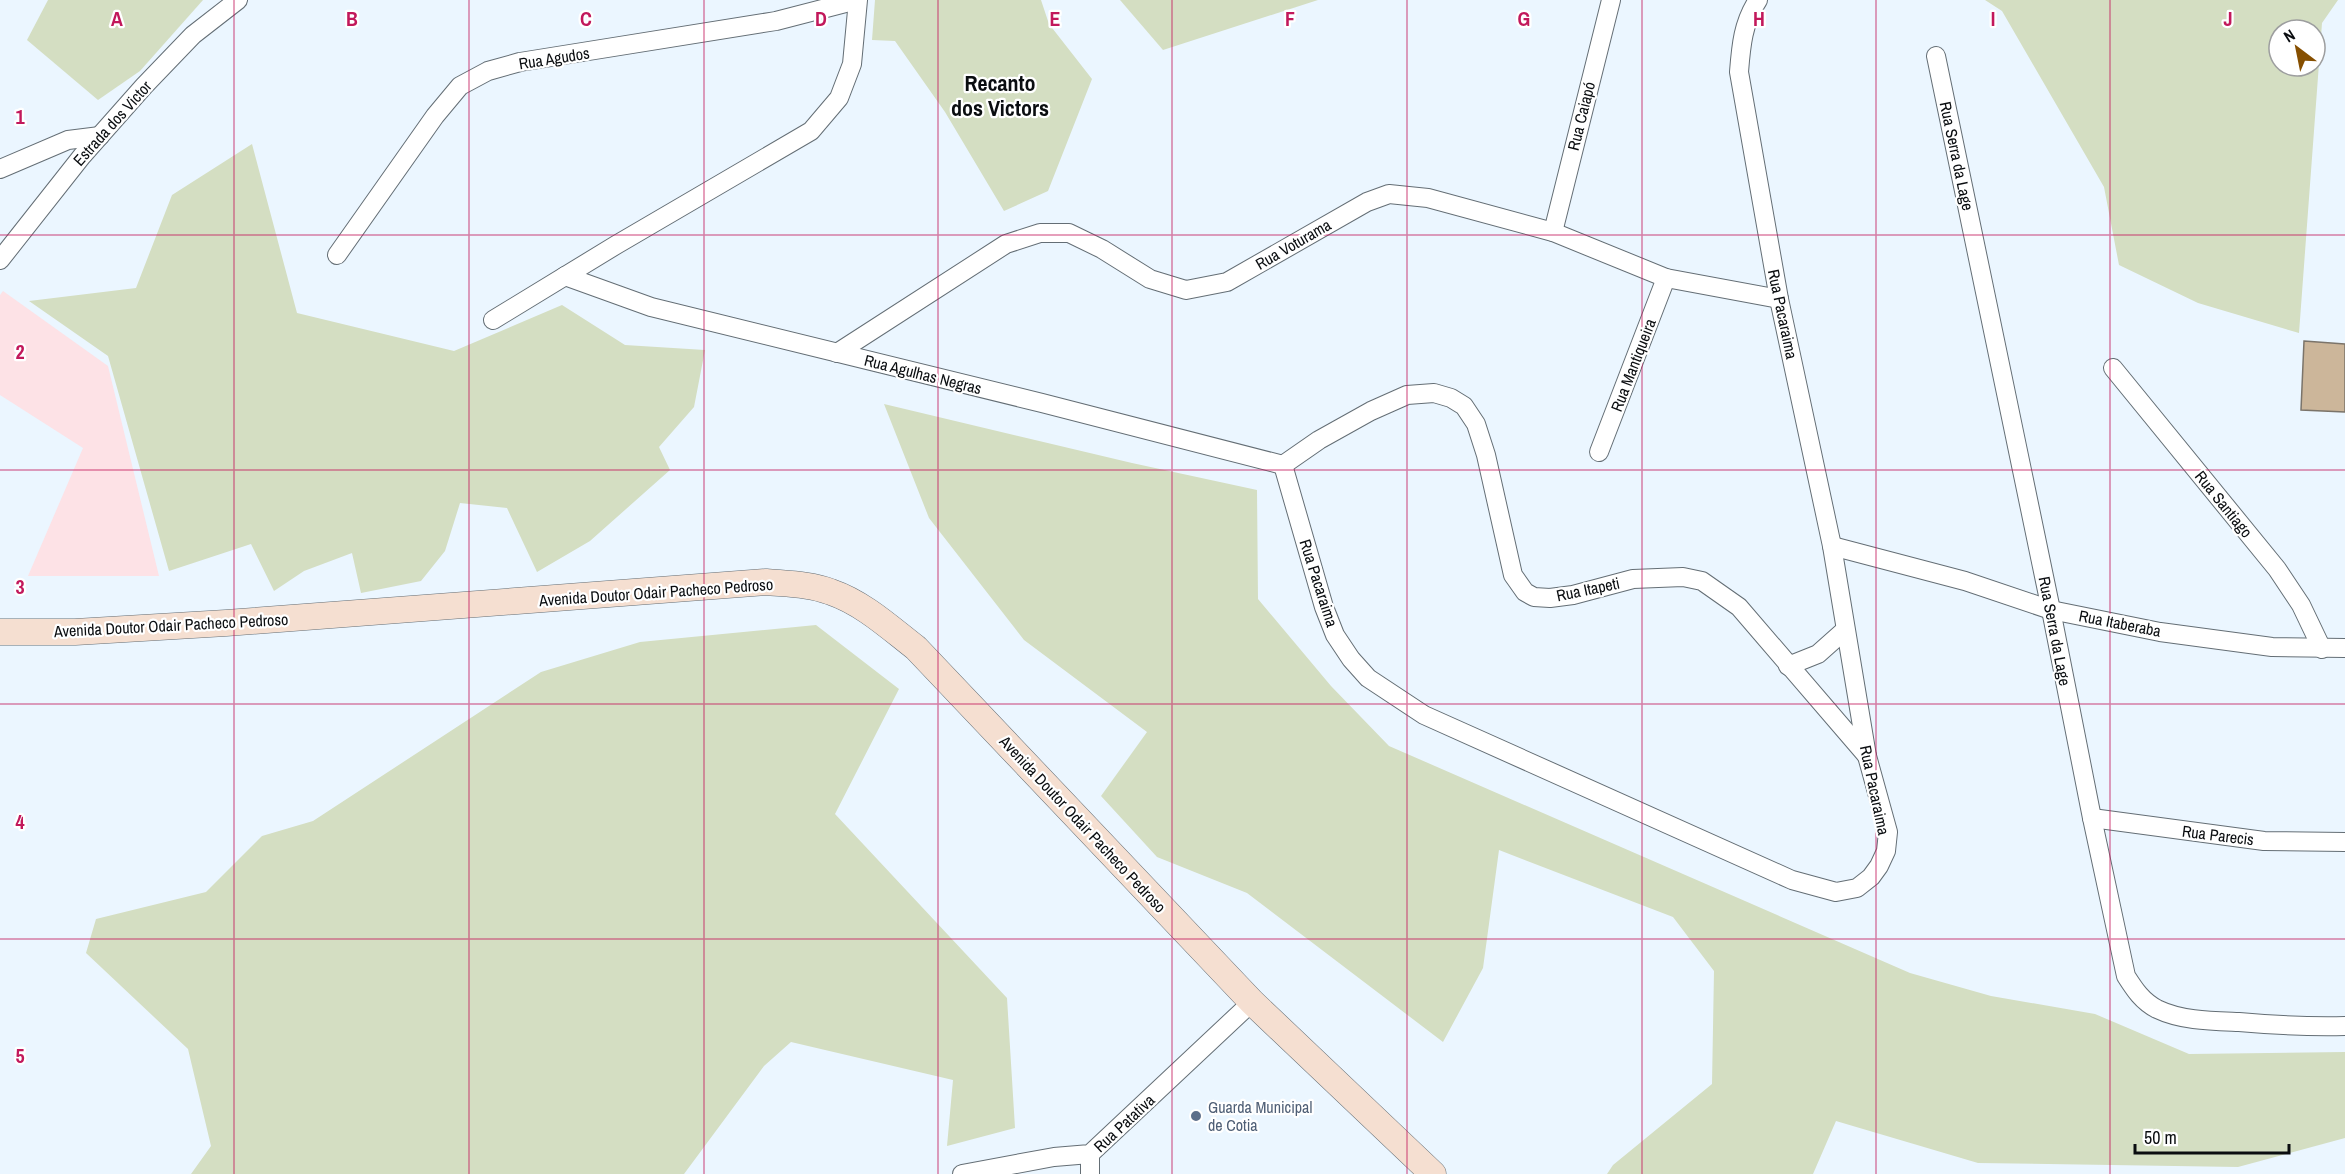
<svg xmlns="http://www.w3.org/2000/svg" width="2345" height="1174" viewBox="0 0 2345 1174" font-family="'Archivo Narrow',sans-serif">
	<rect width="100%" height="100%" fill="#ebf6ff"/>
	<!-- education -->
	<path fill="#fde2e6" d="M 3,291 L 108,366 L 159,576 L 28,576 L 83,448 L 0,395 L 0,295 Z"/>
	<!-- green -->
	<g fill="#d4dec2" fill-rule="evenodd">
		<path d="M 48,0 L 203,0 L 140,71 L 98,100 L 27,40 Z"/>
		<path d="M 875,0 L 1041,0 L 1049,24 L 1092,79 L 1048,191 L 1004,211 L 945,112 L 895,41 L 872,40 Z"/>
		<path d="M 1120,0 L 1318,0 L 1163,50 Z"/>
		<path d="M 1985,0 L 2338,0 L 2322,23 L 2299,333 L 2198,303 L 2119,265 L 2104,187 L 2002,11 ZM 2279,30 L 2315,30 L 2315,66 L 2279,66 Z"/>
		<path d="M 252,144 L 297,313 L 454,351 L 562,305 L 625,345 L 705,350 L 694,407 L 659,447 L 670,470 L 590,541 L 537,572 L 507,508 L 460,503 L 445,551 L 421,581 L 361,593 L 352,553 L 304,571 L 274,591 L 251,544 L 169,571 L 108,356 L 29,301 L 136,288 L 172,195 Z"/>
		<path d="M 884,404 L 1132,463 L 1257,490 L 1258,599 L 1331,686 L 1389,746 L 1910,973 L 1991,996 L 2095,1014 L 2189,1054 L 2345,1052 L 2345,1138 L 2238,1167 L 1978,1163 L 1836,1121 L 1813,1174 L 1607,1174 L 1613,1165 L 1712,1084 L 1714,971 L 1673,917 L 1499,850 L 1483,968 L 1443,1042 L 1247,893 L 1157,857 L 1101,796 L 1147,732 L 1024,640 L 929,518 Z"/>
		<path d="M 816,625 L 899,689 L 835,814 L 1007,998 L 1015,1128 L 947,1146 L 953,1080 L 791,1042 L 764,1066 L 684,1174 L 191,1174 L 211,1146 L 188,1049 L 86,953 L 96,919 L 206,892 L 262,836 L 313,821 L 541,672 L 640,642 Z"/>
	</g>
	<!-- building -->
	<path fill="#ccb69a" stroke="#7b746a" stroke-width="1.5" d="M 2304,341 L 2345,344 L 2345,412 L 2301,410 Z"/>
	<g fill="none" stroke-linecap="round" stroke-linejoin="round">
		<!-- minor casing -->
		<g stroke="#646e75" stroke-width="20">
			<g id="minor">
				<path d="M 1936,56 L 2051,610 L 2092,818 L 2126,976 C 2135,990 2142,1001 2157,1009 C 2182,1021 2212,1021 2239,1022 C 2274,1025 2309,1027 2345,1026"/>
				<path d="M 0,169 L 68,140 L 100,136"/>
				<path d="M 1553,232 L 1611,0"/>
				<path d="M 337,255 L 435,116 L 460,86 L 488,71 L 520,62 L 776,21 L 857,0"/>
				<path d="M 0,260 L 82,156 L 144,86 L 193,35 L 238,0"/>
				<path d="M 565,276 L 651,307 L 1042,403 L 1283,465"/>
				<path d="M 493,320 L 616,245 L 811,131 L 839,98 L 852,64 L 858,0"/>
				<path d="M 837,353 L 1006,244 L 1040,233 L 1069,233 L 1102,249 L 1150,279 L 1186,290 L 1227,282 L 1367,202 L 1389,194 L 1428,198 L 1553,232 L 1666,278 L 1779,299"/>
				<path d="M 2113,368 L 2277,569 L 2301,605 L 2322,649"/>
				<path d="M 1599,452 L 1666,278"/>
				<path d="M 1283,465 L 1324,607 L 1335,635 L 1351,659 L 1368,678 L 1424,715 L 1792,880 L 1836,892 L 1857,888 L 1871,877 L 1879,866 L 1886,851 L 1888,832 L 1867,756 L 1832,546 L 1779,299 L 1739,72 C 1741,46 1743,22 1758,0"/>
				<path d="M 1283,465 L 1319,440 L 1371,411 L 1407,395 L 1434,393 L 1451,398 L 1464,406 L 1476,424 L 1486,455 L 1513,575 L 1525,592 L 1534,597 L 1550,598 L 1573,595 L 1633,579 L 1683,577 L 1702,581 L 1739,607 L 1867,756"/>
				<path d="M 1832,546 L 1965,581 L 2051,610 L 2160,632 L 2272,647 L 2345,648"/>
				<path d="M 1788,666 L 1818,654 L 1845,630"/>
				<path d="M 2092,818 L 2264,841 L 2345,842"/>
				<path d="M 962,1174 L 1054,1157 L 1090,1154 L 1252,1002"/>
				<path d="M 1090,1174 L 1090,1154"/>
			</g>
		</g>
		<!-- secondary casing -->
		<g stroke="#646e75" stroke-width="27">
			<path id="secondary" d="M 0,632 L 75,632 L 226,623 L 766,582 C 787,584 810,584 831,592 C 863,603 889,627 916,648 L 1252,1002 L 1433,1174"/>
		</g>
		<!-- minor -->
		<use href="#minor" stroke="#fff" stroke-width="18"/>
		<!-- secondary -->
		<use href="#secondary" stroke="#f5dfd1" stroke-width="26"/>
	</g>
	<!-- grid -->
	<path fill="none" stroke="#c2185b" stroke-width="1.5" stroke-opacity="0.55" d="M 234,0 L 234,1174M 469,0 L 469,1174M 704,0 L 704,1174M 938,0 L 938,1174M 1172,0 L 1172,1174M 1407,0 L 1407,1174M 1642,0 L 1642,1174M 1876,0 L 1876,1174M 2110,0 L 2110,1174M 0,235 L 2345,235M 0,470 L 2345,470M 0,704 L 2345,704M 0,939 L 2345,939"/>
	<!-- markers -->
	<circle fill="#5c6f8a" stroke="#fff" stroke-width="2" cx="1196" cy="1116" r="6"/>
	<g text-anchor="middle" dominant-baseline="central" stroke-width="4.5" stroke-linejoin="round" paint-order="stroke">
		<!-- street labels -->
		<g font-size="16" fill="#0a0d10" stroke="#fff">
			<text transform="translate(554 58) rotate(-9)">Rua Agudos</text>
			<text transform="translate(1581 116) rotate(-76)">Rua Caiapó</text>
			<text transform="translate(112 123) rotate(-48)">Estrada dos Victor</text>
			<text transform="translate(1957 156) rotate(78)">Rua Serra da Lage</text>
			<text transform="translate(1293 244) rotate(-30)">Rua Voturama</text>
			<text transform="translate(1783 314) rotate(78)">Rua Pacaraima</text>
			<text transform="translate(1633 365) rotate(-69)">Rua Mantiqueira</text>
			<text transform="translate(923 374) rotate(14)">Rua Agulhas Negras</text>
			<text transform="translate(2224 504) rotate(51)">Rua Santiago</text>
			<text transform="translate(1319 583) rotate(72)">Rua Pacaraima</text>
			<text transform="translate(1588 589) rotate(-12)">Rua Itapeti</text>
			<text transform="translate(656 592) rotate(-4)">Avenida Doutor Odair Pacheco Pedroso</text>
			<text transform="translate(2120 623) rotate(11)">Rua Itaberaba</text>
			<text transform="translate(171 625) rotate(-3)">Avenida Doutor Odair Pacheco Pedroso</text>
			<text transform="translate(2055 631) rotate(79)">Rua Serra da Lage</text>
			<text transform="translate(1875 790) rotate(78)">Rua Pacaraima</text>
			<text transform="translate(1083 824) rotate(47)">Avenida Doutor Odair Pacheco Pedroso</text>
			<text transform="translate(2218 835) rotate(7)">Rua Parecis</text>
			<text transform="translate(1124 1123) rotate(-43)">Rua Patativa</text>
		</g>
		<!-- service labels -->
		<g font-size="16" fill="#4e5e75" stroke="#fff" text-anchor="start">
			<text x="1208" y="1107">Guarda Municipal<tspan x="1208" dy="18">de Cotia</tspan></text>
		</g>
		<!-- district labels -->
		<g font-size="22" font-weight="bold" fill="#0a0d10" stroke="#fff">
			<text x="1000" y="83">Recanto<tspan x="1000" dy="25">dos Victors</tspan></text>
		</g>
	</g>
	<g font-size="20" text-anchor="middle" font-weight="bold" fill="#c2185b" stroke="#fff" stroke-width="4.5" stroke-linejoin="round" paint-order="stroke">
		<text x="117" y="26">A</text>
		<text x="352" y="26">B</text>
		<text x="586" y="26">C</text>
		<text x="821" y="26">D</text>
		<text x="1055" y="26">E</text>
		<text x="1290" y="26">F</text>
		<text x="1524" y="26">G</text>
		<text x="1759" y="26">H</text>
		<text x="1993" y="26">I</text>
		<text x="2228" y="26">J</text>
		<text x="20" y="124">1</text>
		<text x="20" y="359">2</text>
		<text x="20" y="594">3</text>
		<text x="20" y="829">4</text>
		<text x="20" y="1063">5</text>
	</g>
	<!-- north arrow -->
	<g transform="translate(2297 48) rotate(328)"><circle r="28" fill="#ffffff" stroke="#9d9e9f" stroke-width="1.5"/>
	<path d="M0-4.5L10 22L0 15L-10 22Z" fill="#864f00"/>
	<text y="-9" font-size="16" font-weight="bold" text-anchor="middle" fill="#0a0d10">N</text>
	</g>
	<!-- scale -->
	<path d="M2135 1144v9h154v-9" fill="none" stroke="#0a0d10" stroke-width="3"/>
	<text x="2144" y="1144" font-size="18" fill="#0a0d10" stroke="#ffffff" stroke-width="4.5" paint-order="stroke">50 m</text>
</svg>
